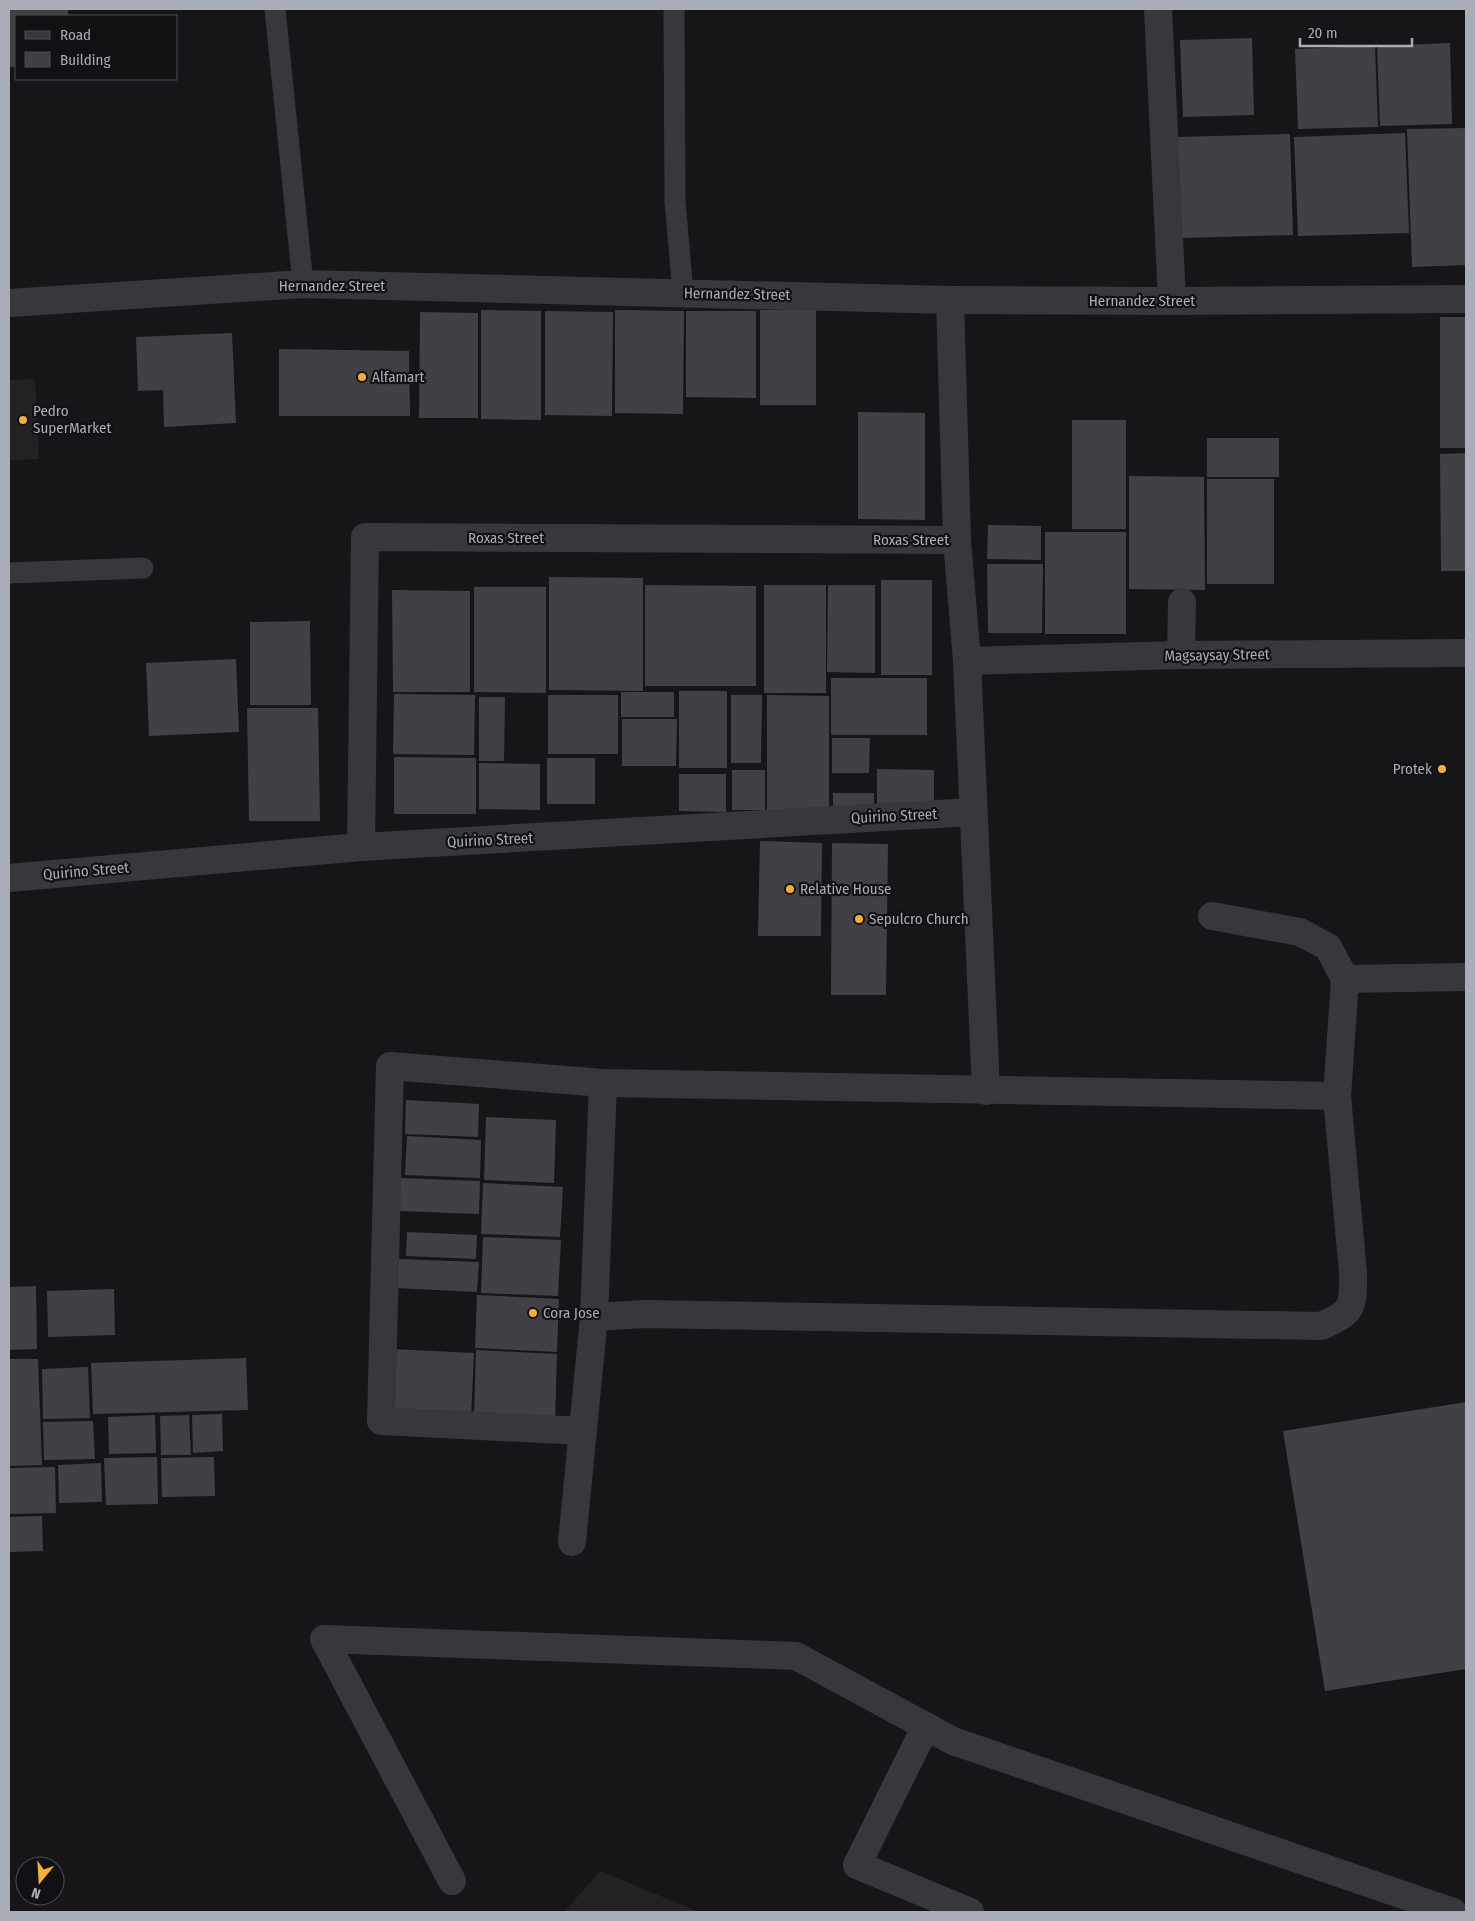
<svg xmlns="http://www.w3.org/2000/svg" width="1475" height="1921" viewBox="0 0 1475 1921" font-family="'Fira Sans Condensed',sans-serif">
	<rect width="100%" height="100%" fill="#161618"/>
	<!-- built -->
	<g fill="#222225">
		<path d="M 35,379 L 39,459 L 9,460 L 9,380 Z"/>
		<path d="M 600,1871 L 699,1912 L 564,1912 Z"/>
	</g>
	<!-- building -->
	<g fill="#404145">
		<path d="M 9,9 L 68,9 L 68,16 L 16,16 L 16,67 L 9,67 Z"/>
		<path d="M 1252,38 L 1254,115 L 1183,117 L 1180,40 Z"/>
		<path d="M 1450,43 L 1452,124 L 1380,126 L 1377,46 Z"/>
		<path d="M 1375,46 L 1378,127 L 1298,129 L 1295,49 Z"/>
		<path d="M 1466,128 L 1466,265 L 1412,267 L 1407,129 Z"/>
		<path d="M 1405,133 L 1409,233 L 1298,236 L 1294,137 Z"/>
		<path d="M 1290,134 L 1293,235 L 1181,238 L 1177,137 Z"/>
		<path d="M 481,310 L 541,311 L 541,420 L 481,419 Z"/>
		<path d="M 615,310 L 684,311 L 683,414 L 615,413 Z"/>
		<rect x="760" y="310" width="56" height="95"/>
		<path d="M 545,311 L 613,312 L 612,416 L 545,415 Z"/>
		<path d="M 686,311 L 756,311 L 756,398 L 686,397 Z"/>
		<path d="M 420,312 L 478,313 L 478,418 L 419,418 Z"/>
		<rect x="1440" y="317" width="26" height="131"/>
		<path d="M 232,333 L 236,423 L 164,427 L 163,390 L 138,391 L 136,337 Z"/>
		<path d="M 279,349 L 409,351 L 410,416 L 279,416 Z"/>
		<path d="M 858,412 L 925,413 L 925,520 L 858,519 Z"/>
		<rect x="1072" y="420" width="54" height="109"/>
		<rect x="1207" y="438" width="72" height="39"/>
		<path d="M 1466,453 L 1466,571 L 1441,571 L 1440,454 Z"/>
		<path d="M 1129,476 L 1204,477 L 1205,590 L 1129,589 Z"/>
		<rect x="1207" y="479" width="67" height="105"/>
		<path d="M 988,525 L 1041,526 L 1041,560 L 987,559 Z"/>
		<rect x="1045" y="532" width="81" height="102"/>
		<path d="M 987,564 L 1043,564 L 1042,633 L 988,633 Z"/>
		<path d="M 549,577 L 643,578 L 643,691 L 549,690 Z"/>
		<rect x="881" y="580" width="51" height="95"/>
		<path d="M 645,585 L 756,586 L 756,686 L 645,686 Z"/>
		<rect x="764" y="585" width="62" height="108"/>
		<path d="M 828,585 L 875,585 L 875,673 L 827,672 Z"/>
		<path d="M 474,587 L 546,587 L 546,693 L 474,692 Z"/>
		<path d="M 392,590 L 470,591 L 470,692 L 393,692 Z"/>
		<path d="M 310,621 L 311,705 L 250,705 L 250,622 Z"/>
		<path d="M 236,659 L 239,732 L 149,736 L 146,663 Z"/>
		<rect x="831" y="678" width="96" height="57"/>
		<rect x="679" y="691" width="48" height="77"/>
		<rect x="621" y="692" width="53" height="25"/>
		<path d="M 394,694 L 475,695 L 474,755 L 393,754 Z"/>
		<rect x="548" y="695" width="70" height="59"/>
		<path d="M 731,695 L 762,695 L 761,763 L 731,763 Z"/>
		<path d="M 767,695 L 829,696 L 829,812 L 767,811 Z"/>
		<path d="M 479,697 L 505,697 L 504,761 L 479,761 Z"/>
		<path d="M 247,708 L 318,708 L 320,821 L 249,821 Z"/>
		<path d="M 622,719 L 677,719 L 676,766 L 622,766 Z"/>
		<path d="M 832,738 L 870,738 L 869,773 L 832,773 Z"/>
		<path d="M 394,757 L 476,758 L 476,814 L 394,814 Z"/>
		<rect x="547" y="758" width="48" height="46"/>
		<path d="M 479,763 L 540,764 L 540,810 L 479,809 Z"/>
		<path d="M 877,769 L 934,770 L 934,809 L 877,809 Z"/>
		<rect x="732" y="770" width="33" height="40"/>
		<path d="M 679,774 L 726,774 L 726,812 L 679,811 Z"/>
		<rect x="833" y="793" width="41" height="16"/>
		<path d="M 760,841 L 822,843 L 821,936 L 758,936 Z"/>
		<path d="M 832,843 L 888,844 L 886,995 L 831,995 Z"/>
		<path d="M 406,1100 L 479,1104 L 478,1137 L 405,1134 Z"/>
		<path d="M 486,1117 L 556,1120 L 554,1183 L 484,1180 Z"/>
		<path d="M 407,1136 L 481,1140 L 480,1178 L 405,1175 Z"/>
		<path d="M 400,1178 L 480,1181 L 479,1214 L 399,1211 Z"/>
		<path d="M 483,1183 L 563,1187 L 560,1237 L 481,1234 Z"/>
		<path d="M 407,1232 L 477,1235 L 476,1259 L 406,1256 Z"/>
		<path d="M 483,1237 L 561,1240 L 558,1296 L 481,1293 Z"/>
		<path d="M 398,1259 L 479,1262 L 477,1292 L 396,1288 Z"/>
		<path d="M 36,1286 L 37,1349 L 9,1350 L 9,1287 Z"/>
		<path d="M 114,1289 L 115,1335 L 48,1337 L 47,1291 Z"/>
		<path d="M 477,1295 L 559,1299 L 557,1352 L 475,1348 Z"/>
		<path d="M 392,1349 L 474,1353 L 471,1418 L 390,1414 Z"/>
		<path d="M 476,1350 L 557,1354 L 555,1422 L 474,1418 Z"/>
		<path d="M 246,1358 L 248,1410 L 93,1414 L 91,1363 Z"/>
		<path d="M 9,1359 L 38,1359 L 42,1465 L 9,1466 Z"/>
		<path d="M 88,1367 L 90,1418 L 43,1419 L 42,1369 Z"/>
		<path d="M 1466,1402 L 1466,1669 L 1325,1691 L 1283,1431 Z"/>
		<path d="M 222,1414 L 223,1451 L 193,1453 L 192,1415 Z"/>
		<path d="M 155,1415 L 156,1453 L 109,1454 L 108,1417 Z"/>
		<path d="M 189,1415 L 191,1455 L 161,1455 L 160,1416 Z"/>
		<path d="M 93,1421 L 95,1459 L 44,1460 L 43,1422 Z"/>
		<path d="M 157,1457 L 158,1504 L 106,1505 L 104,1458 Z"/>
		<path d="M 214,1457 L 215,1496 L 162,1497 L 161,1458 Z"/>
		<path d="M 101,1463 L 102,1502 L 59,1503 L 58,1465 Z"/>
		<path d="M 55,1467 L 56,1513 L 9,1514 L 9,1468 Z"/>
		<path d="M 42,1516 L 43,1551 L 9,1552 L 9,1517 Z"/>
	</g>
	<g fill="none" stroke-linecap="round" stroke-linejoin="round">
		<!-- service -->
		<g stroke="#37383d" stroke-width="21">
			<path d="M 275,9 L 303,284"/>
			<path d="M 674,9 L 675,201 L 683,293"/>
			<path d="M 9,573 L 143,568"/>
		</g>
		<!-- minor -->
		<g stroke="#37383d" stroke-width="28">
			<path d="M 1158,9 L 1172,301"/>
			<path d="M 950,300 L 957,540 L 967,661 L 986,1091"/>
			<path d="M 1181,655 L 1182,602"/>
			<path d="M 967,661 L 1181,655 L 1466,653"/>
			<path d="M 361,847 L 365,537 L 957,540"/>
			<path d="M 9,878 L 361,847 L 972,812"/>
			<path d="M 1212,916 L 1300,932 L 1328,947 L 1345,979 L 1466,977"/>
			<path d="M 603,1083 L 594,1317 L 645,1314 L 1321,1326 C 1354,1312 1353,1307 1353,1273 L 1337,1096 L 1345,979"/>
			<path d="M 583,1431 L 381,1421 L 390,1066 L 603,1083 L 1337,1096"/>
			<path d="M 572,1542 L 594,1317"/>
			<path d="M 926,1726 L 857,1865 L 970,1912"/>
			<path d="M 452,1881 L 324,1639 L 796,1656 L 953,1741 L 1453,1912"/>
		</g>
		<!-- tertiary -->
		<path stroke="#37383d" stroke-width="28" d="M 9,303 L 303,284 L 950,300 L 1172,301 L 1466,299"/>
	</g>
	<!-- markers -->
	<g fill="#f2b134" stroke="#111113" stroke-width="2">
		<circle cx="362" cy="377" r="5"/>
		<circle cx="23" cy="420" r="5"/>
		<circle cx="1442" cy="769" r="5"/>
		<circle cx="790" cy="889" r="5"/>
		<circle cx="859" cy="919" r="5"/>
		<circle cx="533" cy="1313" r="5"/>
	</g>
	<g text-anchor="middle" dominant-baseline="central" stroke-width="4.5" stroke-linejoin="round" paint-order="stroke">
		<!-- street labels -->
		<g font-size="15" fill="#a8adb8" stroke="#111113">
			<text x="332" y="286">Hernandez Street</text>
			<text transform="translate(737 294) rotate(1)">Hernandez Street</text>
			<text x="1142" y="301">Hernandez Street</text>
			<text x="506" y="538">Roxas Street</text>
			<text x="911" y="540">Roxas Street</text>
			<text transform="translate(1217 655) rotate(-1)">Magsaysay Street</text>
			<text transform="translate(894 816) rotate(-3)">Quirino Street</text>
			<text transform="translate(490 840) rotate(-3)">Quirino Street</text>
			<text transform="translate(86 871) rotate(-5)">Quirino Street</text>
		</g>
		<!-- poi labels -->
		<g font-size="15" fill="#a8adb8" stroke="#111113" text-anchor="start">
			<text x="372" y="377">Alfamart</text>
			<text x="33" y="411">Pedro<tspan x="33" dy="17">SuperMarket</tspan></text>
			<text x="1432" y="769" text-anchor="end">Protek</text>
			<text x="800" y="889">Relative House</text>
			<text x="869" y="919">Sepulcro Church</text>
			<text x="543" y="1313">Cora Jose</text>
		</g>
	</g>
	<!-- border -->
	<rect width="1475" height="1921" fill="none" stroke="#a8adb8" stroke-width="20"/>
	<!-- legend -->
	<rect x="15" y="15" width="162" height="65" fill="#111113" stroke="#4d4f55"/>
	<rect x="25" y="31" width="25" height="8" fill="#37383d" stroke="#4d4f55"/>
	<text x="60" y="40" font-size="15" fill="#a8adb8">Road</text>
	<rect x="25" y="52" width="25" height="15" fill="#404145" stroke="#4d4f55"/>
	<text x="60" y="65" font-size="15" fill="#a8adb8">Building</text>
	<!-- north arrow -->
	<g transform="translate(40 1881) rotate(198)"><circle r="24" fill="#111113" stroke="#4d4f55"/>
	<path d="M0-4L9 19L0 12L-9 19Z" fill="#f2b134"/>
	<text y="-8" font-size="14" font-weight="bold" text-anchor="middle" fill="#a8adb8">N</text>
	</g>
	<!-- scale -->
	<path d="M1300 38v8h112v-8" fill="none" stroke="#a8adb8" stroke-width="2.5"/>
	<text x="1308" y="38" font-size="15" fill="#a8adb8" stroke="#111113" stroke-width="4" paint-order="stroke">20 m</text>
</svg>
